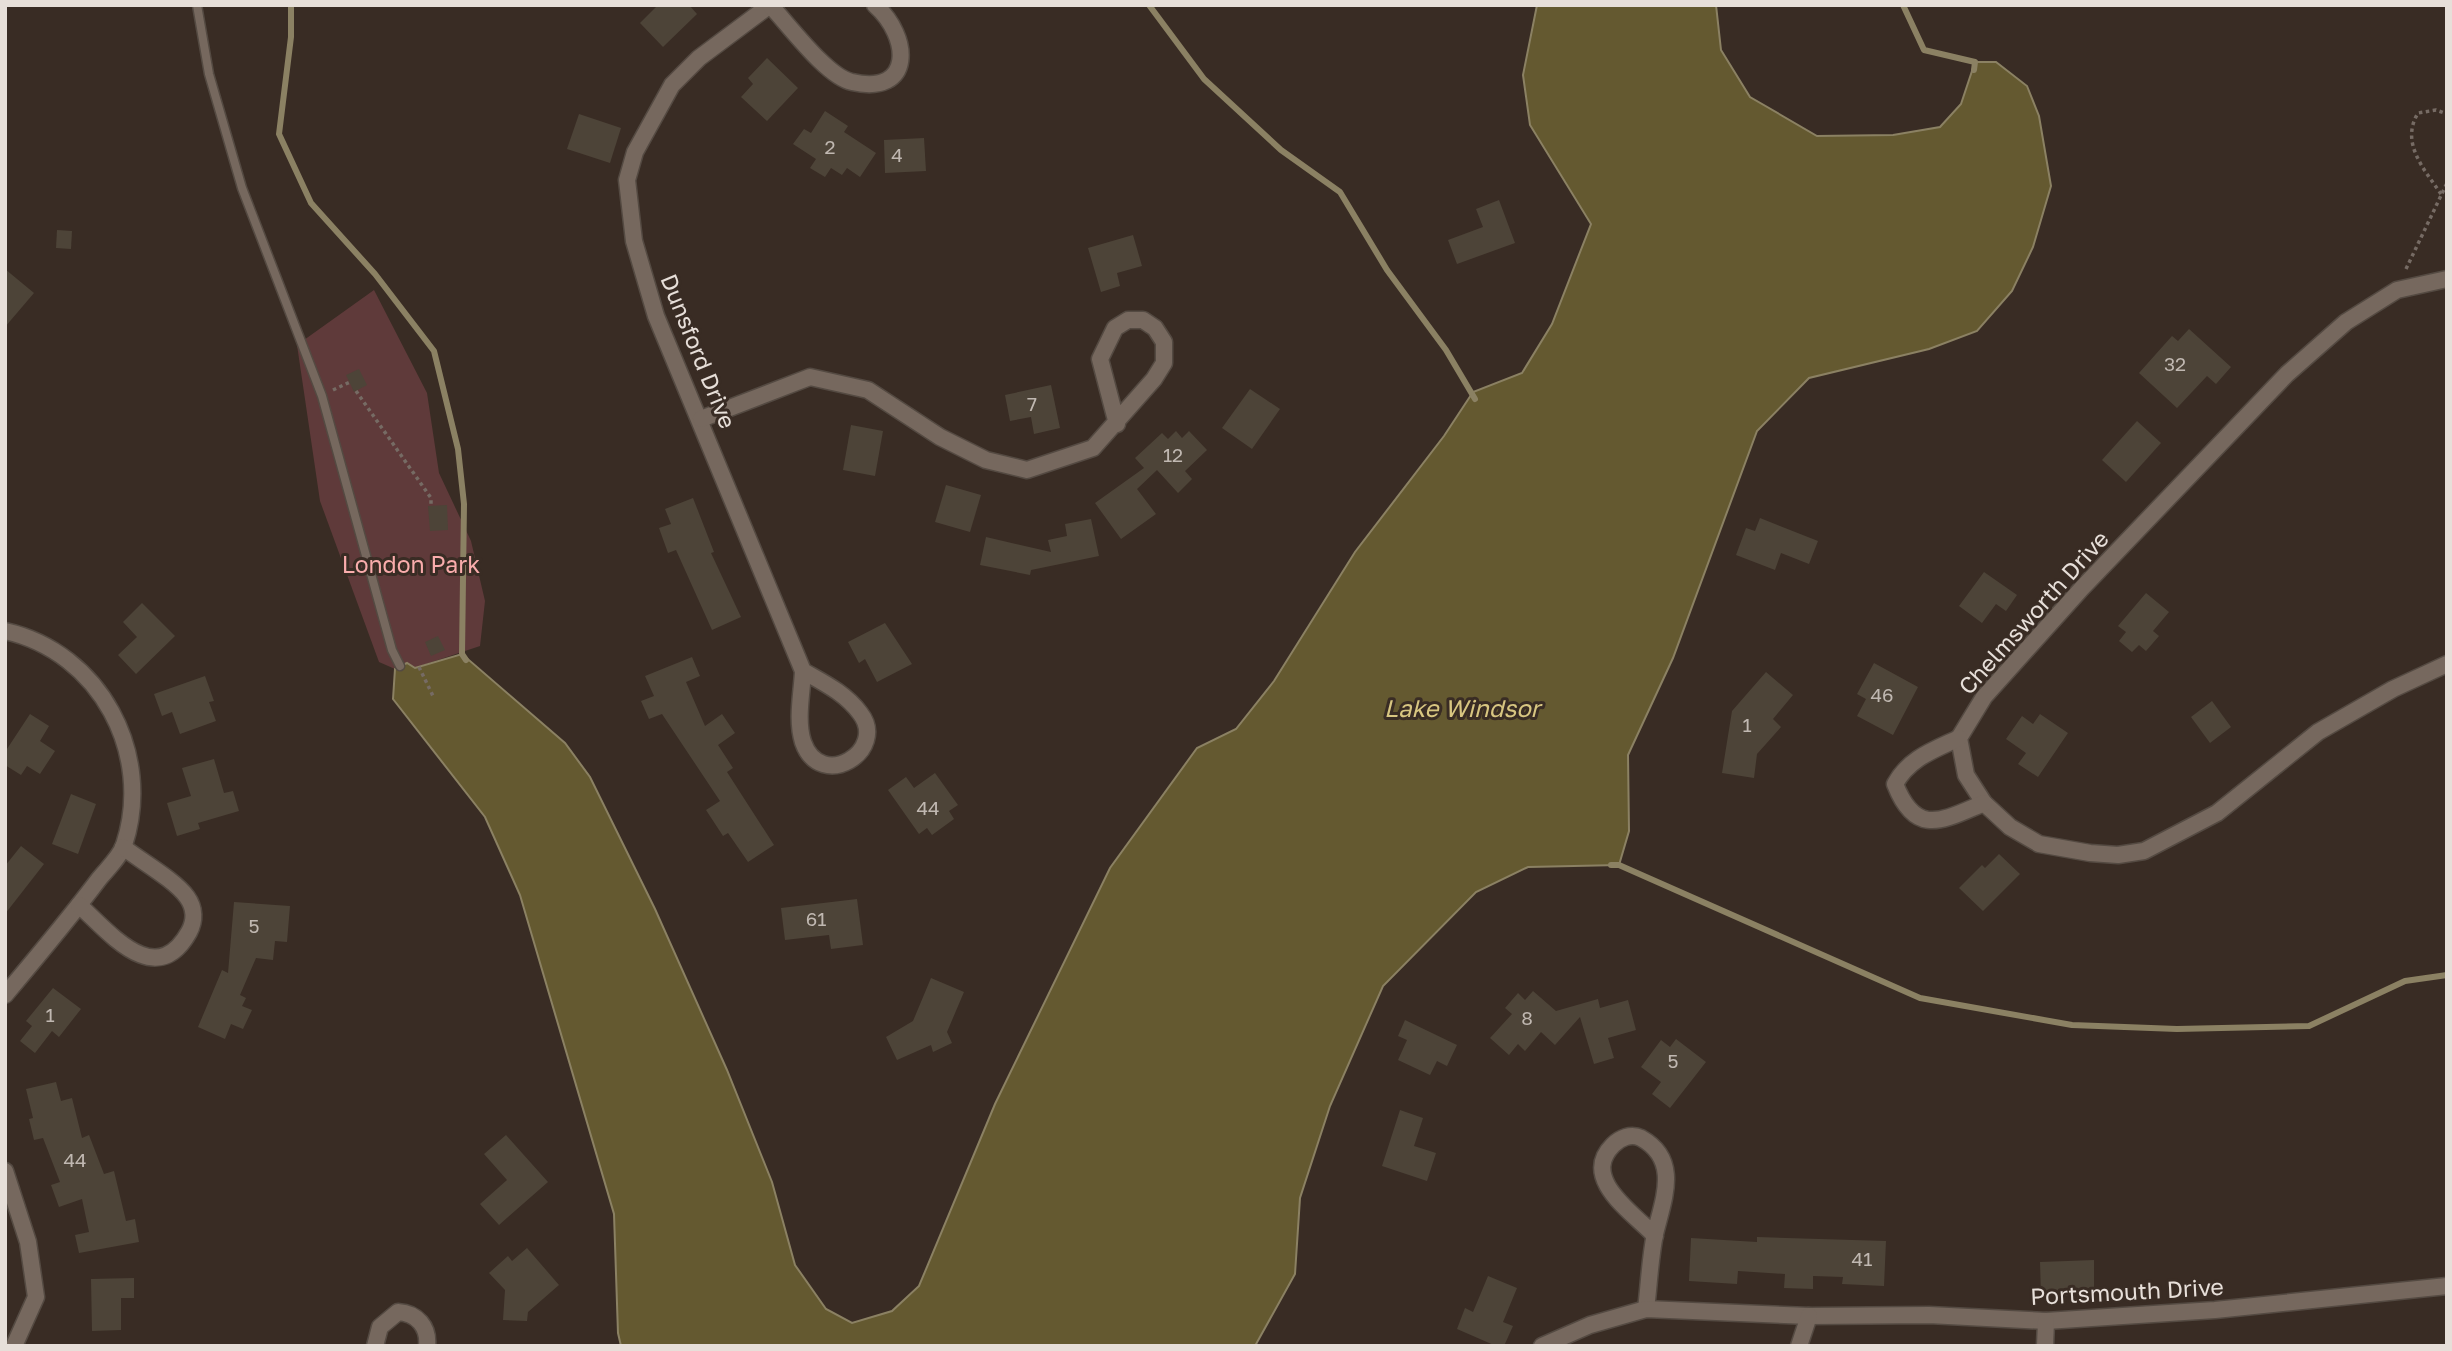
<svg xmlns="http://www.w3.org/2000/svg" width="2452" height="1351" viewBox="0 0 2452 1351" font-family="'Golos Text',sans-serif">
	<rect width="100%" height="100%" fill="#392c24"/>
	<!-- green -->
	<path fill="#5f3a3a" d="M 374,290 L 427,393 L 439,473 L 471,541 L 485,601 L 480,646 L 414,668 L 407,663 L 395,669 L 379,662 L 320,501 L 297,345 Z"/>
	<!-- water -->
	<path fill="#645930" stroke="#8b8163" stroke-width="2" d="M 1537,5 L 1716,5 L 1721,50 L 1750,97 L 1817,136 L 1893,135 L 1940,127 L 1961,104 L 1975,62 L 1996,62 L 2027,86 L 2039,116 L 2051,186 L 2033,247 L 2012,291 L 1977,331 L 1929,349 L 1809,378 L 1757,431 L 1673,658 L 1628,755 L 1629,831 L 1619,865 L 1528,867 L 1476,892 L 1383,986 L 1330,1106 L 1300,1198 L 1295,1274 L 1255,1346 L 621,1346 L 618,1333 L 614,1214 L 520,895 L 485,817 L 393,699 L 395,669 L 407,663 L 415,668 L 462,654 L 565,743 L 590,777 L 655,909 L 727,1070 L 772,1182 L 795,1265 L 826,1309 L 852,1323 L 892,1311 L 919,1286 L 995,1104 L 1110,868 L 1197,748 L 1236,729 L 1274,681 L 1355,552 L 1444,436 L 1473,392 L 1522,373 L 1552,324 L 1591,224 L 1530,125 L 1523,75 Z"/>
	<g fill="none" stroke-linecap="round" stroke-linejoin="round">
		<!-- stream -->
		<g stroke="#8b8163" stroke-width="6">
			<path d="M 291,5 L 291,37 L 279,134 L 311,203 L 375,274 L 434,351 L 458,449 L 464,504 L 462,654 L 466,660"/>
			<path d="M 1149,5 L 1204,79 L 1281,150 L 1340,192 L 1387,270 L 1446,350 L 1475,399"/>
			<path d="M 1903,5 L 1924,50 L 1975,62 L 1974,70"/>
			<path d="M 1611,865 L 1619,865 L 1920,998 L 2072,1025 L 2177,1029 L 2309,1026 L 2405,981 L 2447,975"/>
		</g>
	</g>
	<!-- building -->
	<g fill="#4d4438">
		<path d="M 658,5 L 689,5 L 697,14 L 663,47 L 640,23 Z"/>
		<path d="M 767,58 L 798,88 L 767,121 L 741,97 L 753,84 L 748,78 Z"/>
		<path d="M 825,111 L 848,126 L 844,132 L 876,153 L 860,177 L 847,168 L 842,175 L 831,168 L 825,177 L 810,168 L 816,159 L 793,144 L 804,129 L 811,133 Z"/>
		<path d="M 579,114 L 621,128 L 610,163 L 567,149 Z"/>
		<path d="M 924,138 L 926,171 L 885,173 L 884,140 Z"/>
		<path d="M 1499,200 L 1515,243 L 1457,264 L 1448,240 L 1483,227 L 1476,209 Z"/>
		<path d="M 57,230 L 72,231 L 71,249 L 56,248 Z"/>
		<path d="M 1133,235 L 1142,266 L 1117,273 L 1120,286 L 1101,292 L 1088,248 Z"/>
		<path d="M 5,269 L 34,293 L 5,327 Z"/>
		<path d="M 2189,329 L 2231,367 L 2216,384 L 2207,376 L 2177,408 L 2139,373 L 2172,336 L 2178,341 Z"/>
		<path d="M 359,369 L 367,385 L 354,392 L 346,375 Z"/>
		<path d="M 1051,385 L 1060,428 L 1034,434 L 1031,417 L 1010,421 L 1005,395 Z"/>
		<path d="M 1250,389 L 1280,409 L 1252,449 L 1222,428 Z"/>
		<path d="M 2137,421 L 2161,443 L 2126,482 L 2102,460 Z"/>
		<path d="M 851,425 L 883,431 L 875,476 L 843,470 Z"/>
		<path d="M 1176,431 L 1182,438 L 1189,431 L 1207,450 L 1185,471 L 1192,479 L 1178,493 L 1157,470 L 1137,489 L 1156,514 L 1121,539 L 1095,503 L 1144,468 L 1135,458 L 1162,433 L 1168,439 Z"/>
		<path d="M 946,485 L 981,495 L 970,532 L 935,522 Z"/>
		<path d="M 693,498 L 714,552 L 711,553 L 741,617 L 712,630 L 676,550 L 668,553 L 659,528 L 671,524 L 665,509 Z"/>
		<path d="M 447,505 L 448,530 L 430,531 L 428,506 Z"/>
		<path d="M 1760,518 L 1818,541 L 1809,564 L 1781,553 L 1775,570 L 1736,555 L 1746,528 L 1755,531 Z"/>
		<path d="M 1091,519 L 1099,556 L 1031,570 L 1030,575 L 980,565 L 986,537 L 1051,552 L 1048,540 L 1067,536 L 1065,524 Z"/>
		<path d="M 1984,572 L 2017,595 L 2006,611 L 1996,604 L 1982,623 L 1959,606 Z"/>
		<path d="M 2146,593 L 2169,612 L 2153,631 L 2159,636 L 2146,651 L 2139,645 L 2132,652 L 2119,641 L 2126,632 L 2118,626 Z"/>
		<path d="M 142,603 L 175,636 L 136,674 L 118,655 L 137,637 L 123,622 Z"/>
		<path d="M 885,623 L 912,664 L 877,682 L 865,659 L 859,663 L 848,642 Z"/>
		<path d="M 438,636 L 445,650 L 431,656 L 425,642 Z"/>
		<path d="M 692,657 L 700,676 L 686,682 L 705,726 L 722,714 L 735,733 L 718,745 L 733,768 L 727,772 L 774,845 L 748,862 L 728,833 L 723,836 L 706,810 L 720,801 L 662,714 L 649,719 L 641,701 L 654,696 L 645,676 Z"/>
		<path d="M 1874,663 L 1918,687 L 1893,735 L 1857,716 L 1866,699 L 1857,694 Z"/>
		<path d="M 1766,672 L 1793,695 L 1773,719 L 1781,727 L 1757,754 L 1754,778 L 1722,773 L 1732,711 Z"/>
		<path d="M 205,676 L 214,701 L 209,702 L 216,721 L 180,734 L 172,712 L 162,716 L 154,694 Z"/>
		<path d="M 2212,701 L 2231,727 L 2210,743 L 2191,717 Z"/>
		<path d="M 30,714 L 49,726 L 40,741 L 55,751 L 40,774 L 27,766 L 21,775 L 5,765 L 5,752 Z"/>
		<path d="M 2040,714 L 2068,733 L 2038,777 L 2018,764 L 2026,753 L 2006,739 L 2022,716 L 2033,724 Z"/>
		<path d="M 214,759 L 224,793 L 233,791 L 239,811 L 198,823 L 200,829 L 177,836 L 167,803 L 191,796 L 182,768 Z"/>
		<path d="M 935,773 L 958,805 L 949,811 L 954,819 L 932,835 L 927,828 L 919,834 L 888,790 L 906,777 L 914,788 Z"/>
		<path d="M 71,794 L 96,804 L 78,854 L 52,844 Z"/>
		<path d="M 21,846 L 44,864 L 5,914 L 5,866 Z"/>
		<path d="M 1999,854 L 2020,874 L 1983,911 L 1959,888 L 1982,865 L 1985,868 Z"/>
		<path d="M 857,899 L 863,945 L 831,949 L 829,935 L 785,940 L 781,908 Z"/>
		<path d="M 234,902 L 290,906 L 287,942 L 275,941 L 273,960 L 256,958 L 240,995 L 246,998 L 242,1006 L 252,1010 L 243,1029 L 231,1024 L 225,1039 L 198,1027 L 222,970 L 228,973 Z"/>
		<path d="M 931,978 L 964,992 L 947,1032 L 952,1043 L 933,1052 L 931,1045 L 897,1060 L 886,1037 L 913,1021 Z"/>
		<path d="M 53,988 L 81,1009 L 59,1037 L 52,1031 L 35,1053 L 20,1041 L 32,1026 L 26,1021 Z"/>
		<path d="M 1533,991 L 1556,1011 L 1598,999 L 1600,1008 L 1628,1000 L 1636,1030 L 1608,1038 L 1614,1058 L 1594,1064 L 1580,1017 L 1555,1045 L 1541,1032 L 1525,1051 L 1518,1044 L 1509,1055 L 1490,1038 L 1512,1014 L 1505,1008 L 1518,993 L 1525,1000 Z"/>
		<path d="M 1405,1020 L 1457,1045 L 1447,1066 L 1437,1061 L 1430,1075 L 1398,1060 L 1407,1040 L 1398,1036 Z"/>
		<path d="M 1676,1039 L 1706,1062 L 1670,1108 L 1652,1094 L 1661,1082 L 1641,1067 L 1661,1040 L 1670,1047 Z"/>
		<path d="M 56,1082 L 61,1101 L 72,1098 L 82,1138 L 89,1135 L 104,1174 L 114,1171 L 126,1221 L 135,1219 L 139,1242 L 79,1253 L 75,1235 L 89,1232 L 82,1199 L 59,1207 L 51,1185 L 60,1182 L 43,1138 L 34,1140 L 29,1119 L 33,1118 L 26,1089 Z"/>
		<path d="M 1400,1110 L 1423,1118 L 1414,1146 L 1436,1153 L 1427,1181 L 1382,1166 Z"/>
		<path d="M 506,1135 L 548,1182 L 499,1225 L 480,1204 L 507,1180 L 484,1154 Z"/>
		<path d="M 1757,1237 L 1886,1241 L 1884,1286 L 1842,1284 L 1843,1277 L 1813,1276 L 1813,1289 L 1784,1288 L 1785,1274 L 1738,1271 L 1737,1284 L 1689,1281 L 1691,1238 L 1757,1242 Z"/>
		<path d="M 527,1248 L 559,1285 L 528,1312 L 527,1321 L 503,1320 L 505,1290 L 489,1273 L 508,1256 L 512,1261 Z"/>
		<path d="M 2094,1260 L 2094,1288 L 2070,1289 L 2070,1296 L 2041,1296 L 2040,1262 Z"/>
		<path d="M 1488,1276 L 1517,1288 L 1503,1322 L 1513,1326 L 1504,1346 L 1496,1346 L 1457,1329 L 1465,1308 L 1473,1312 Z"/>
		<path d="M 134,1278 L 134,1298 L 121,1298 L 121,1330 L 92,1331 L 91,1279 Z"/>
	</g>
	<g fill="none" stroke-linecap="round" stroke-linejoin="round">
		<!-- lane casing -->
		<g stroke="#544a42" stroke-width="11">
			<path id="lane" d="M 197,5 L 209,74 L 242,188 L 322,396 L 392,650 L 400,666"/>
		</g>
		<!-- street casing -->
		<g stroke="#544a42" stroke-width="19">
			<g id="street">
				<path d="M 770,5 L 699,58 L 672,85 L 635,152 L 627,180 L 634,241 L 656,316 L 803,671 C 802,693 796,720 803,742 C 821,793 889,750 860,713 C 845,693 824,683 803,671"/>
				<path d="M 770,5 C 789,25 827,77 852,82 C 914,96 911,37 875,5"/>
				<path d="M 2447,279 L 2397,290 L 2346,322 L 2287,374 L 2082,588 L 1984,697 L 1959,738 L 1966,775 L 1984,803 L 2010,827 L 2039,844 L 2090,853 L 2118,855 L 2144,851 L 2217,813 L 2318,732 L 2393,689 L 2447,664"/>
				<path d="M 701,419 L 810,377 L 868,390 L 940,437 L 986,460 L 1027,470 L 1093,448 L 1154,379 L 1164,363 L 1164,342 L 1155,328 L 1143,320 L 1128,320 L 1115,328 L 1100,359 L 1117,424"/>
				<path d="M 5,631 C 100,652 154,754 124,845 C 120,857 107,869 99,879 C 69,919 37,957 5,995"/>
				<path d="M 1959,738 C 1934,750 1909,758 1895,784 C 1916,838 1943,820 1984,803"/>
				<path d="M 79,905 C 110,933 156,991 189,932 C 195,921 195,908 187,897 C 175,880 141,861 123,847"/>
				<path d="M 5,1171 L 28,1242 L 36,1297 L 14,1346"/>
				<path d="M 1646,1309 C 1649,1285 1650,1258 1655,1234 C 1663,1200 1681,1160 1641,1138 C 1631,1133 1620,1138 1613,1145 C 1579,1179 1635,1214 1655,1236"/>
				<path d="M 375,1346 L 380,1327 L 398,1312 C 417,1313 429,1327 427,1346"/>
				<path d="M 1542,1346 L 1590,1325 L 1646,1309 L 1809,1316 L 1929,1315 L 2046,1321 L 2215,1310 L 2447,1286"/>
				<path d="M 1799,1346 L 1809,1316"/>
				<path d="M 2045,1346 L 2046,1321"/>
			</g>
		</g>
		<!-- path -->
		<g stroke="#766b64" stroke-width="3.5" stroke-dasharray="3.5 3.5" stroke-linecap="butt">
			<path d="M 2441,194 C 2424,169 2400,143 2418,113 L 2436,110 L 2447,114"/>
			<path d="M 2406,269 L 2447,183"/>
			<path d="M 333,390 L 350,382"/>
			<path d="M 356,391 L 431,498 L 431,506"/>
			<path d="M 419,667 L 433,696"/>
		</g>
		<!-- lane -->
		<use href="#lane" stroke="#76685e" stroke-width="8"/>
		<!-- street -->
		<use href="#street" stroke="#76685e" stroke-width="16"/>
	</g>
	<g text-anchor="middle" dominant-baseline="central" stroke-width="6" stroke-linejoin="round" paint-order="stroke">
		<!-- number labels -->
		<g font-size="19" fill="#c0b8b1">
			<text x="830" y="146">2</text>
			<text x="897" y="154">4</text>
			<text x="2175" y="363">32</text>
			<text x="1032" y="403">7</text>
			<text x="1173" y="454">12</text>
			<text x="1882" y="694">46</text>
			<text x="1747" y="724">1</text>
			<text x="928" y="807">44</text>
			<text x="816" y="918">61</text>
			<text x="254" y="925">5</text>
			<text x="50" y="1014">1</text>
			<text x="1527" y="1017">8</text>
			<text x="1673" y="1060">5</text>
			<text x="75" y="1159">44</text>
			<text x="1862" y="1258">41</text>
		</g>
		<!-- street labels -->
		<g font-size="23" fill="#e7dfd9" stroke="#392c24">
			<text transform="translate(699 351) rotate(68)">Dunsford Drive</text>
			<text transform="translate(2033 612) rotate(-48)">Chelmsworth Drive</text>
			<text transform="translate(2127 1291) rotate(-3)">Portsmouth Drive</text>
		</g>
		<!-- park labels -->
		<g font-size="23" fill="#f9acac" stroke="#392c24">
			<text x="411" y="564">London Park</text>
		</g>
		<!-- water labels -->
		<g font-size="24" font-style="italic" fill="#d8c681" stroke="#392c24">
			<text x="1462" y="707">Lake Windsor</text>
		</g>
	</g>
	<!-- border -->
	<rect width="2452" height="1351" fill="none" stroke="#e7dfd9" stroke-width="14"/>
</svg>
